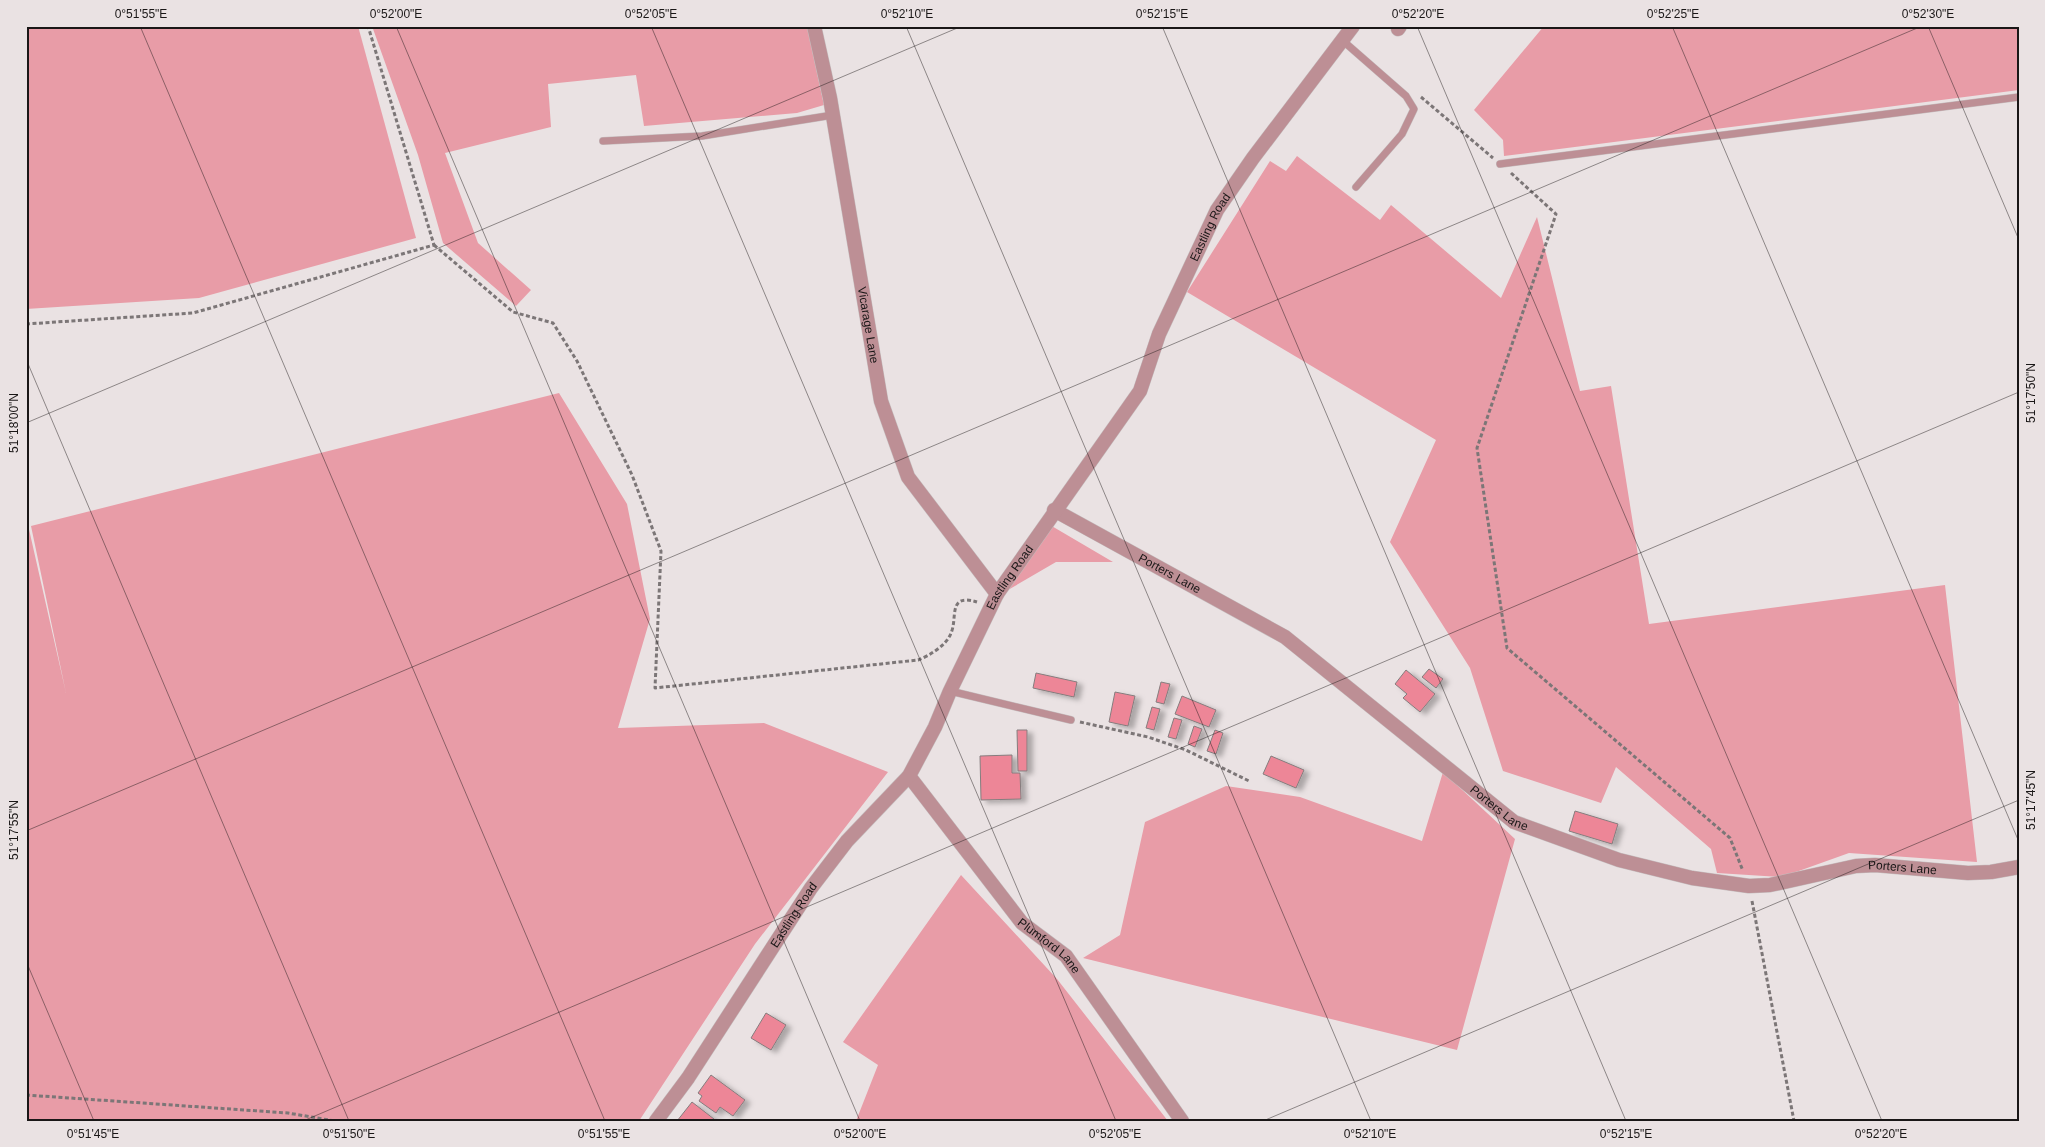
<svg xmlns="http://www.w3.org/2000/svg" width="2045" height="1147" viewBox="0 0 2045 1147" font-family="Helvetica,sans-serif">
	<defs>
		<filter id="shadow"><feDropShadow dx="5.5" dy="3" stdDeviation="2.5" flood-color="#0004"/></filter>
	</defs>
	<rect width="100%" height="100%" fill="#eae2e3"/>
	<!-- green -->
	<g fill="#e89ca7">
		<path d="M 26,26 L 358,26 L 416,238 L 199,298 L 26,309 Z"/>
		<path d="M 372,26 L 807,26 L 824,105 L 797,113 L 644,126 L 636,75 L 548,84 L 551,127 L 445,153 L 478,243 L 531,290 L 516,306 L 443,243 L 418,155 Z"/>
		<path d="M 1544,26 L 2019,26 L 2019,90 L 1504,156 L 1503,140 L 1474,110 Z"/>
		<path d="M 1297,156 L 1380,220 L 1391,205 L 1501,298 L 1537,217 L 1580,391 L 1611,386 L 1649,624 L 1945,585 L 1977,862 L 1849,853 L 1782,877 L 1717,873 L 1711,849 L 1616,767 L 1601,803 L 1503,771 L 1470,668 L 1390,542 L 1436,440 L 1187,292 L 1270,161 L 1286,171 Z"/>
		<path d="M 559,393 L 627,504 L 650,619 L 618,728 L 764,723 L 888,772 L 755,944 L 639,1121 L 26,1121 L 26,516 L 66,693 L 31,526 Z"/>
		<path d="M 1050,525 L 1113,562 L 1056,562 L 1008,590 Z"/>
		<path d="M 1443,772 L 1515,839 L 1457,1050 L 1083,958 L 1120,935 L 1145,822 L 1226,786 L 1300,797 L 1422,841 Z"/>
		<path d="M 961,875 L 1057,979 L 1168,1121 L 856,1121 L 878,1065 L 843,1042 Z"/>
	</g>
	<!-- building -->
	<g fill="#ed8697" stroke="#857d7e" filter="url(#shadow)">
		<path d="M 1429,669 L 1443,679 L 1436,688 L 1422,677 Z"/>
		<path d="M 1406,670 L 1435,694 L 1420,712 L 1403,698 L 1407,694 L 1395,684 Z"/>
		<path d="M 1036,673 L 1077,682 L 1074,697 L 1033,688 Z"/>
		<path d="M 1161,682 L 1170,684 L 1164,704 L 1156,702 Z"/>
		<path d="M 1115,692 L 1135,696 L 1128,726 L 1109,722 Z"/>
		<path d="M 1182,696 L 1216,710 L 1209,727 L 1175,714 Z"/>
		<path d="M 1152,707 L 1160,709 L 1154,730 L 1146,728 Z"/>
		<path d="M 1174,718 L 1182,720 L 1176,739 L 1168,737 Z"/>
		<path d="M 1194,726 L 1202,729 L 1195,747 L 1188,744 Z"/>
		<path d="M 1017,730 L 1027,730 L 1027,771 L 1018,771 Z"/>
		<path d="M 1215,730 L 1223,733 L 1216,754 L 1207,751 Z"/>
		<path d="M 1012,755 L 1012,773 L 1020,773 L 1021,799 L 981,800 L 980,756 Z"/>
		<path d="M 1271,756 L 1304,770 L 1296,788 L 1263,774 Z"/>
		<path d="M 1575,811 L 1618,824 L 1612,844 L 1569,831 Z"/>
		<path d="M 766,1013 L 786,1025 L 771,1050 L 751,1038 Z"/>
		<path d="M 711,1075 L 745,1100 L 733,1116 L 720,1107 L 716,1113 L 699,1101 L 702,1096 L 698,1093 Z"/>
		<path d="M 692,1102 L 714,1119 L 713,1121 L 677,1121 Z"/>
	</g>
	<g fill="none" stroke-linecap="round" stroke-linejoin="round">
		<!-- service casing -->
		<g stroke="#c5bdbe" stroke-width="8">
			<g id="service">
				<path d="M 1342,40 L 1406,96 L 1414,109 L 1402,134 L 1356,187"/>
				<path d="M 603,141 L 702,136 L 833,115"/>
				<path d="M 1500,164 L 2019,97"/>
				<path d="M 950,691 L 1071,720"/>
			</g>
		</g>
		<!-- minor casing -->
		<g stroke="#c5bdbe" stroke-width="15">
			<g id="minor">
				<path id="s1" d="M 814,26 L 830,98 L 881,401 L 908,477 L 997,594"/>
				<path d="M 1398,29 L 1400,26"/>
				<path id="s2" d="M 1054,510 L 1285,637 L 1514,822 L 1619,860 L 1692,878 L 1749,886 L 1770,885 L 1856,866 L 1875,865 L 1968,873 L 1991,872 L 2019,867"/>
				<path id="s3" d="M 909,776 L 1022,923 L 1066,956 L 1182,1121"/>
			</g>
		</g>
		<!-- tertiary casing -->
		<g stroke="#c5bdbe" stroke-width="15">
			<g id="tertiary">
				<path id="s4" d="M 656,1121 L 688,1078 L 811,888 L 847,841 L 909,776 L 935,727 L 950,691 L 997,594 L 1140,391 L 1159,334 L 1217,210 L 1253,158 L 1353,26"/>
			</g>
		</g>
		<!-- path -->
		<g stroke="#7c7677" stroke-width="3" stroke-dasharray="4 2.5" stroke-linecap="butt">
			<path d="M 1421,97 L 1493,158"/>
			<path d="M 1511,173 L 1556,214 L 1477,448 L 1507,648 L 1730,838 L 1743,871"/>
			<path d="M 434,245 L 513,312 L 553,323 L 577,361 L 632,475 L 661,551 L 655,688 L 918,660 C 929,656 947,645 951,633 C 958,618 947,593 977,602"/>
			<path d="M 26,324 L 193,313 L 434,245 L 368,26"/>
			<path d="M 1080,722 L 1148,737 L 1186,750 L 1249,781"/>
			<path d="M 1752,901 L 1794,1121"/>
			<path d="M 26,1095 L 288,1113 L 335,1121"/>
		</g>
		<!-- service -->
		<use href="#service" stroke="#bd8f95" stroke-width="7"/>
		<!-- minor -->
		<use href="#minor" stroke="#bd8f95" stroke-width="14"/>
		<!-- tertiary -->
		<use href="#tertiary" stroke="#bd8f95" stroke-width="14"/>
	</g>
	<!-- ticks -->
	<path fill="none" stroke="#1a1717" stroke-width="1" stroke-opacity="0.45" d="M 140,26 L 605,1121M 396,26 L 860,1121M 651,26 L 1116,1121M 906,26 L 1371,1121M 1162,26 L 1626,1121M 1417,26 L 1882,1121M 1672,26 L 2019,842M 1928,26 L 2019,240M 26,359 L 349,1121M 26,423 L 962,26M 26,831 L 1922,26M 26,961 L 94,1121M 303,1121 L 2019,392M 1263,1121 L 2019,800"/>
	<g text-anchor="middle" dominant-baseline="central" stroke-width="4.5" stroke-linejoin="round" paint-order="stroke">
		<!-- street labels -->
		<g font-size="12" fill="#1a1717" stroke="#eae2e3">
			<text stroke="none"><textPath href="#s4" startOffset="1058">Eastling Road</textPath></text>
			<text stroke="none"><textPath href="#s1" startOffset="304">Vicarage Lane</textPath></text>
			<text stroke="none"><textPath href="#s2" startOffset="132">Porters Lane</textPath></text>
			<text stroke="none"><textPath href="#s4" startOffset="652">Eastling Road</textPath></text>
			<text stroke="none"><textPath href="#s2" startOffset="538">Porters Lane</textPath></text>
			<text stroke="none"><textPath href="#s2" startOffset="958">Porters Lane</textPath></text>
			<text stroke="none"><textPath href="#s4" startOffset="248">Eastling Road</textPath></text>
			<text stroke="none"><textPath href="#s3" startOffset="221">Plumford Lane</textPath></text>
		</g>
	</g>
	<!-- border -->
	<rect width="2045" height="1147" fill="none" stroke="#eae2e3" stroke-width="55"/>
	<rect x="28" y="28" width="1990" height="1092" fill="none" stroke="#1a1717" stroke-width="2"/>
	<g font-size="12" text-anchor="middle" fill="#1a1717">
		<text x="141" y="18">0°51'55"E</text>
		<text x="396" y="18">0°52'00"E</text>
		<text x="651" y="18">0°52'05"E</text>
		<text x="907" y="18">0°52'10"E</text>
		<text x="1162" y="18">0°52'15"E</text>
		<text x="1418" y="18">0°52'20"E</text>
		<text x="1673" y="18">0°52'25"E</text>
		<text x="1928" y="18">0°52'30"E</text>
		<text transform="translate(2031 393) rotate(-90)" y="4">51°17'50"N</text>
		<text transform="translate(14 423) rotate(-90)" y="4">51°18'00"N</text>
		<text transform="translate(2031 800) rotate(-90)" y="4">51°17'45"N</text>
		<text transform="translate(14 830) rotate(-90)" y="4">51°17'55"N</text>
		<text x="93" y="1138">0°51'45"E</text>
		<text x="349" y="1138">0°51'50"E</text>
		<text x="604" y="1138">0°51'55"E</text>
		<text x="860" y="1138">0°52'00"E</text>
		<text x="1115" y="1138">0°52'05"E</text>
		<text x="1370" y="1138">0°52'10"E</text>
		<text x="1626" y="1138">0°52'15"E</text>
		<text x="1881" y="1138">0°52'20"E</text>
	</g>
</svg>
